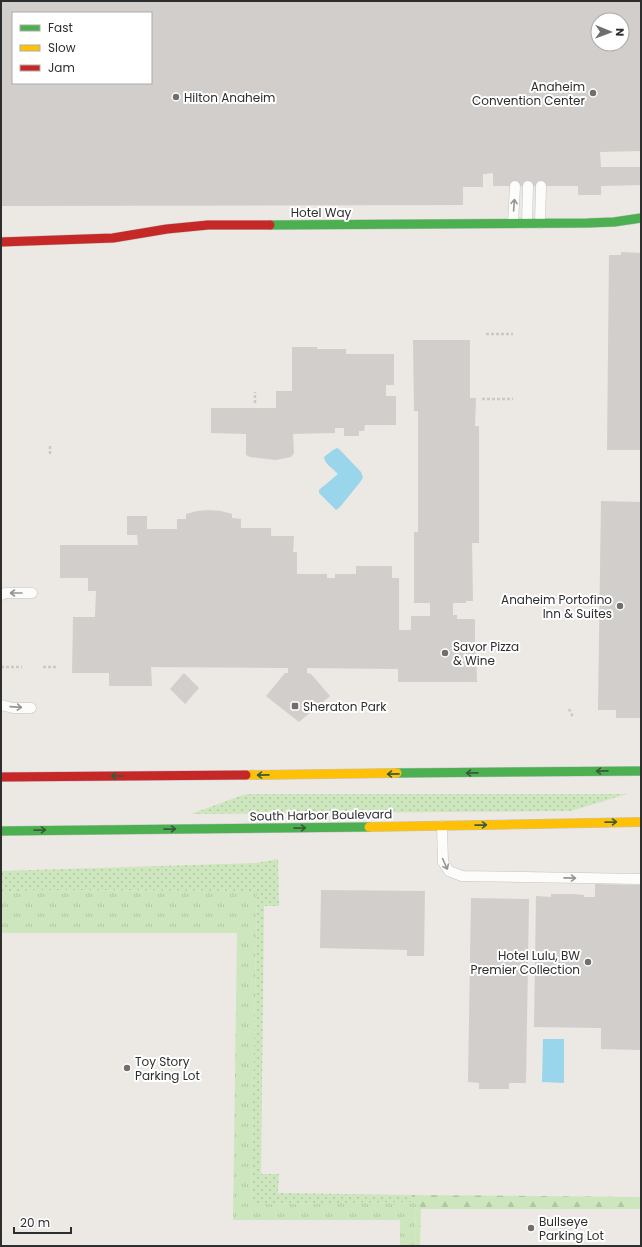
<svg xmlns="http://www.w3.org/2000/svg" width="642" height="1247" viewBox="0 0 642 1247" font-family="Poppins,sans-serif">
	<defs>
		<pattern id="grass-tufts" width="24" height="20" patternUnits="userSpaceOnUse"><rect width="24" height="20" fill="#cee6be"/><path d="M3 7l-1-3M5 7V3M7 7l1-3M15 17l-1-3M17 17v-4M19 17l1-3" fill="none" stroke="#b1c6a4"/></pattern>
		<pattern id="forest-firs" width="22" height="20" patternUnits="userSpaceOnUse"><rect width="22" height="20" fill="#cee6be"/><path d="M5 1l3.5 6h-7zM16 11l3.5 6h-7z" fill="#b1c6a4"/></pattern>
		<pattern id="garden-dots" width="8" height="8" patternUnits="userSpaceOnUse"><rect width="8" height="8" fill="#cee6be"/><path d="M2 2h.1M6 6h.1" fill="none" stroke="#b1c6a4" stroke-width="1.8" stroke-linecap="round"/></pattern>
	</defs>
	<rect width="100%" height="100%" fill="#ece8e4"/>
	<!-- grass -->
	<path fill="url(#grass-tufts)" d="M 31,890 L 257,891 L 251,1204 L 416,1202 L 415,1246 L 400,1246 L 400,1220 L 233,1220 L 237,933 L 1,933 L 1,894 Z"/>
	<!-- forest -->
	<path fill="url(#forest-firs)" d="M 411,1195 L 641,1197 L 641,1209 L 421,1209 L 420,1246 L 415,1246 L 416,1202 Z"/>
	<!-- garden -->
	<g fill="url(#garden-dots)">
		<path d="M 246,794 L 627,794 L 571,811 L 191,814 Z"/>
		<path d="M 278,859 L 279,906 L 264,906 L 261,1174 L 279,1174 L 278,1193 L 411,1195 L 416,1202 L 251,1204 L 257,891 L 31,890 L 1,894 L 1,871 L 256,863 Z"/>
	</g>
	<!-- water -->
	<g fill="#99d6ec">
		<path d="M 337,448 L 340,450 L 361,472 L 363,477 L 361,481 L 340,507 L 336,510 L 319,493 L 319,490 L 338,474 C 333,468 325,465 324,457 L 333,450 Z"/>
		<path d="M 543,1039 L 564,1039 L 564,1083 L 542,1082 Z"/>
	</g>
	<!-- building -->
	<g fill="#d1cecb" fill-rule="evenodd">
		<path d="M 1,1 L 641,1 L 641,151 L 600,152 L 601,167 L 641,167 L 641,185 L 601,186 L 601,195 L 578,195 L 578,186 L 493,186 L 493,173 L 483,174 L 483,187 L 463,187 L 463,205 L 1,206 ZM 13,13 L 151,13 L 151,83 L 13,83 ZM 598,20 L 622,20 L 622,44 L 598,44 Z"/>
		<path d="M 621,252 L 641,253 L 641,450 L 607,450 L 609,255 L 621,255 Z"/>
		<path d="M 413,340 L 470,340 L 470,398 L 476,398 L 475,426 L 479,426 L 479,543 L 472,543 L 473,601 L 466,601 L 466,603 L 453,603 L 453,615 L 457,615 L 457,619 L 475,619 L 475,653 L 476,653 L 477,682 L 398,682 L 398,669 L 307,668 L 307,673 L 311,674 L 330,696 L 299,722 L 266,696 L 285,673 L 288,673 L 288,668 L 151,667 L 152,686 L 109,686 L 109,673 L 72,673 L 73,617 L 95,617 L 96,591 L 88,591 L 88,578 L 60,578 L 60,545 L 138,545 L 137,535 L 127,535 L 127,516 L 147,516 L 147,529 L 177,529 L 177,519 L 186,519 L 186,514 L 197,511 L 208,510 L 221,511 L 232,514 L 232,518 L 241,519 L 241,528 L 271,528 L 271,536 L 294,536 L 293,552 L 297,552 L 297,574 L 327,574 L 327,578 L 335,578 L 335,574 L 356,574 L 356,566 L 392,566 L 392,578 L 399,578 L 399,630 L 411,630 L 411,616 L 430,616 L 430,603 L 414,603 L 414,532 L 418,532 L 418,411 L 414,411 Z"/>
		<path d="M 292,347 L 317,347 L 317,349 L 346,349 L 346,354 L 394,354 L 394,385 L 386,385 L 386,396 L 396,396 L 396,425 L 365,425 L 364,431 L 359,431 L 359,436 L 344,436 L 344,428 L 335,428 L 335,433 L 293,434 L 294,453 L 291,457 L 276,460 L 250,457 L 246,455 L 246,434 L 211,433 L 211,408 L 276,408 L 276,391 L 292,391 Z"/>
		<path d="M 601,501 L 641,502 L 641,718 L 616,718 L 616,710 L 598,710 Z"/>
		<path d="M 184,673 L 199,688 L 185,704 L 170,689 Z"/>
		<path d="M 595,884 L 641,885 L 641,1050 L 601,1049 L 601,1028 L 534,1027 L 536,896 L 551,897 L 551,894 L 572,894 L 584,895 L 584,897 L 595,897 Z"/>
		<path d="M 321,890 L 425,891 L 424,956 L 407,956 L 407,950 L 320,948 Z"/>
		<path d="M 471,898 L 529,899 L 526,1083 L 509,1083 L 509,1089 L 479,1089 L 479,1083 L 468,1082 Z"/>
	</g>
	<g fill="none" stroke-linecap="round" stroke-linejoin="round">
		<!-- lane casing -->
		<g stroke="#c5c4c5" stroke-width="11">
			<g id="lane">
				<path d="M 513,223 L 515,186"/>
				<path d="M 527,223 L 528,186"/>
				<path d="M 540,223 L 541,186"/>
				<path d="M 1,595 L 5,593 L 32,593"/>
				<path d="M 1,705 L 13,708 L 31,708"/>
				<path d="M 442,826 L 443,862 L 449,871 L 462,876 L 641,879"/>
			</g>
		</g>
		<!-- fast casing -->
		<g stroke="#c5c4c5" stroke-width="10">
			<g id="fast">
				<path d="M 270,225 L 587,223 L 614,222 L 641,218"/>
				<path d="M 397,773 L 641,771"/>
				<path d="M 1,831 L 369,827"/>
			</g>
		</g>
		<!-- slow casing -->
		<g stroke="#c5c4c5" stroke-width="10">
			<g id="slow">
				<path d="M 246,775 L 397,773"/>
				<path d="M 369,827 L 641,822"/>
			</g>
		</g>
		<!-- jam casing -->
		<g stroke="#c5c4c5" stroke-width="10">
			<g id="jam">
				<path d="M 1,242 L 113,238 L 167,229 L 208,225 L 270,225"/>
				<path d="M 1,777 L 246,775"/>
			</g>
		</g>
		<!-- path -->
		<g stroke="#c9c9c8" stroke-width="2.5" stroke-dasharray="3 2" stroke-linecap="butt">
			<path d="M 486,334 L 513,334"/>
			<path d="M 482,399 L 513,399"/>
			<path d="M 255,403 L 255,392"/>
			<path d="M 50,446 L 50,454"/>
			<path d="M 1,667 L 22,667"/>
			<path d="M 43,667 L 58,667"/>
			<path d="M 569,709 L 573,717"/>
		</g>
		<!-- lane -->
		<use href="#lane" stroke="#fcfcfb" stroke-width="10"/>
		<!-- fast -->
		<use href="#fast" stroke="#4caf50" stroke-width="9"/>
		<!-- slow -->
		<use href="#slow" stroke="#ffc107" stroke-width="9"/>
		<!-- jam -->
		<use href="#jam" stroke="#c62828" stroke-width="9"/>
	</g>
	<!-- one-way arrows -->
	<defs><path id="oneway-shaft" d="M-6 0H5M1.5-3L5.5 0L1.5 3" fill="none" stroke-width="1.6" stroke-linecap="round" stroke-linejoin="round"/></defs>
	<g stroke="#959594">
		<use href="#oneway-shaft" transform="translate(514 205) rotate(-86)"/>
		<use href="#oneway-shaft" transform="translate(16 593) rotate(180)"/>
		<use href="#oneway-shaft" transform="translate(16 707) rotate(4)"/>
		<use href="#oneway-shaft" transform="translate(445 864) rotate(66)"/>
		<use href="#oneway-shaft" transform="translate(570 878) rotate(1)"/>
	</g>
	<g stroke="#385b3a">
		<use href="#oneway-shaft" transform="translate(602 771) rotate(179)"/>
		<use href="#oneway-shaft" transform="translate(472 773) rotate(179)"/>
		<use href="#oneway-shaft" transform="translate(393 774) rotate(179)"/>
		<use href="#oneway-shaft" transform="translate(263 775) rotate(179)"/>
		<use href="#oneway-shaft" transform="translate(117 776) rotate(180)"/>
		<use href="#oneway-shaft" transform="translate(611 822) rotate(-1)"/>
		<use href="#oneway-shaft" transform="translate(481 825) rotate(-1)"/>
		<use href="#oneway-shaft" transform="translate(300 828) rotate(-1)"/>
		<use href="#oneway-shaft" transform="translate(170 829) rotate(-1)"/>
		<use href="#oneway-shaft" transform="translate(40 830) rotate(-1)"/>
	</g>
	<!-- markers -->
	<g fill="#706f6e" stroke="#fff" stroke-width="1.5">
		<circle cx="593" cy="93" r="4"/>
		<circle cx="176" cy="97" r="4"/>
		<circle cx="620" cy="606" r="4"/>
		<circle cx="445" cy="653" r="4"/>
		<rect x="291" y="702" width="8" height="8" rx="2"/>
		<circle cx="588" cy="962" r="4"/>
		<circle cx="127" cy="1068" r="4"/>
		<circle cx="531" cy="1228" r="4"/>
	</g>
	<g text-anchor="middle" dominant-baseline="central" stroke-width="4" stroke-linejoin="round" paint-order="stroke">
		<!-- poi labels -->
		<g font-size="12" fill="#2e2e2e" stroke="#fff" text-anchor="start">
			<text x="585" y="86" text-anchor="end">Anaheim<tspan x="585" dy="14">Convention Center</tspan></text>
			<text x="184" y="97">Hilton Anaheim</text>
			<text x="612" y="599" text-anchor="end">Anaheim Portofino<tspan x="612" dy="14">Inn &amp; Suites</tspan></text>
			<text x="453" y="646">Savor Pizza<tspan x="453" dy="14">&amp; Wine</tspan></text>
			<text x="303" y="706">Sheraton Park</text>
			<text x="580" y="955" text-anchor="end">Hotel Lulu, BW<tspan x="580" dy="14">Premier Collection</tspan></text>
			<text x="135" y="1061">Toy Story<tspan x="135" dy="14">Parking Lot</tspan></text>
			<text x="539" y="1221">Bullseye<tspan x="539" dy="14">Parking Lot</tspan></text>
		</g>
		<!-- street labels -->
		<g font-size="12" fill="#2e2e2e" stroke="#fff">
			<text x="321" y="212">Hotel Way</text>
			<text transform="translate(321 815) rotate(-1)">South Harbor Boulevard</text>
		</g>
	</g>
	<!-- border -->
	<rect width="642" height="1247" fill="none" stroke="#2e2e2e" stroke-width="4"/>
	<!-- legend -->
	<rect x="12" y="12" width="140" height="72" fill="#ffffff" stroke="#ababab"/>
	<rect x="20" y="25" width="20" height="6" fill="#4caf50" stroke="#ababab"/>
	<text x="48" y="32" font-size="12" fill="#2e2e2e">Fast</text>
	<rect x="20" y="45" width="20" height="6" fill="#ffc107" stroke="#ababab"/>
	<text x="48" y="52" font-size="12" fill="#2e2e2e">Slow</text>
	<rect x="20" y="65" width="20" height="6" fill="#c62828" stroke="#ababab"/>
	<text x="48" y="72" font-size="12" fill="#2e2e2e">Jam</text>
	<!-- north arrow -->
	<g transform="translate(610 32) rotate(91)"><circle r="19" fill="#ffffff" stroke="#ababab"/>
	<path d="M0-3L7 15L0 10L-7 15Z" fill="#706f6e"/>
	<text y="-6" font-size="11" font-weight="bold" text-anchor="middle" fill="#2e2e2e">N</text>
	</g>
	<!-- scale -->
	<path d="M14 1227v6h57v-6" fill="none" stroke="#2e2e2e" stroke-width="2"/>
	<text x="20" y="1227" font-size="12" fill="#2e2e2e" stroke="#ffffff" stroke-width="3" paint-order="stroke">20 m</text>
</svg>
